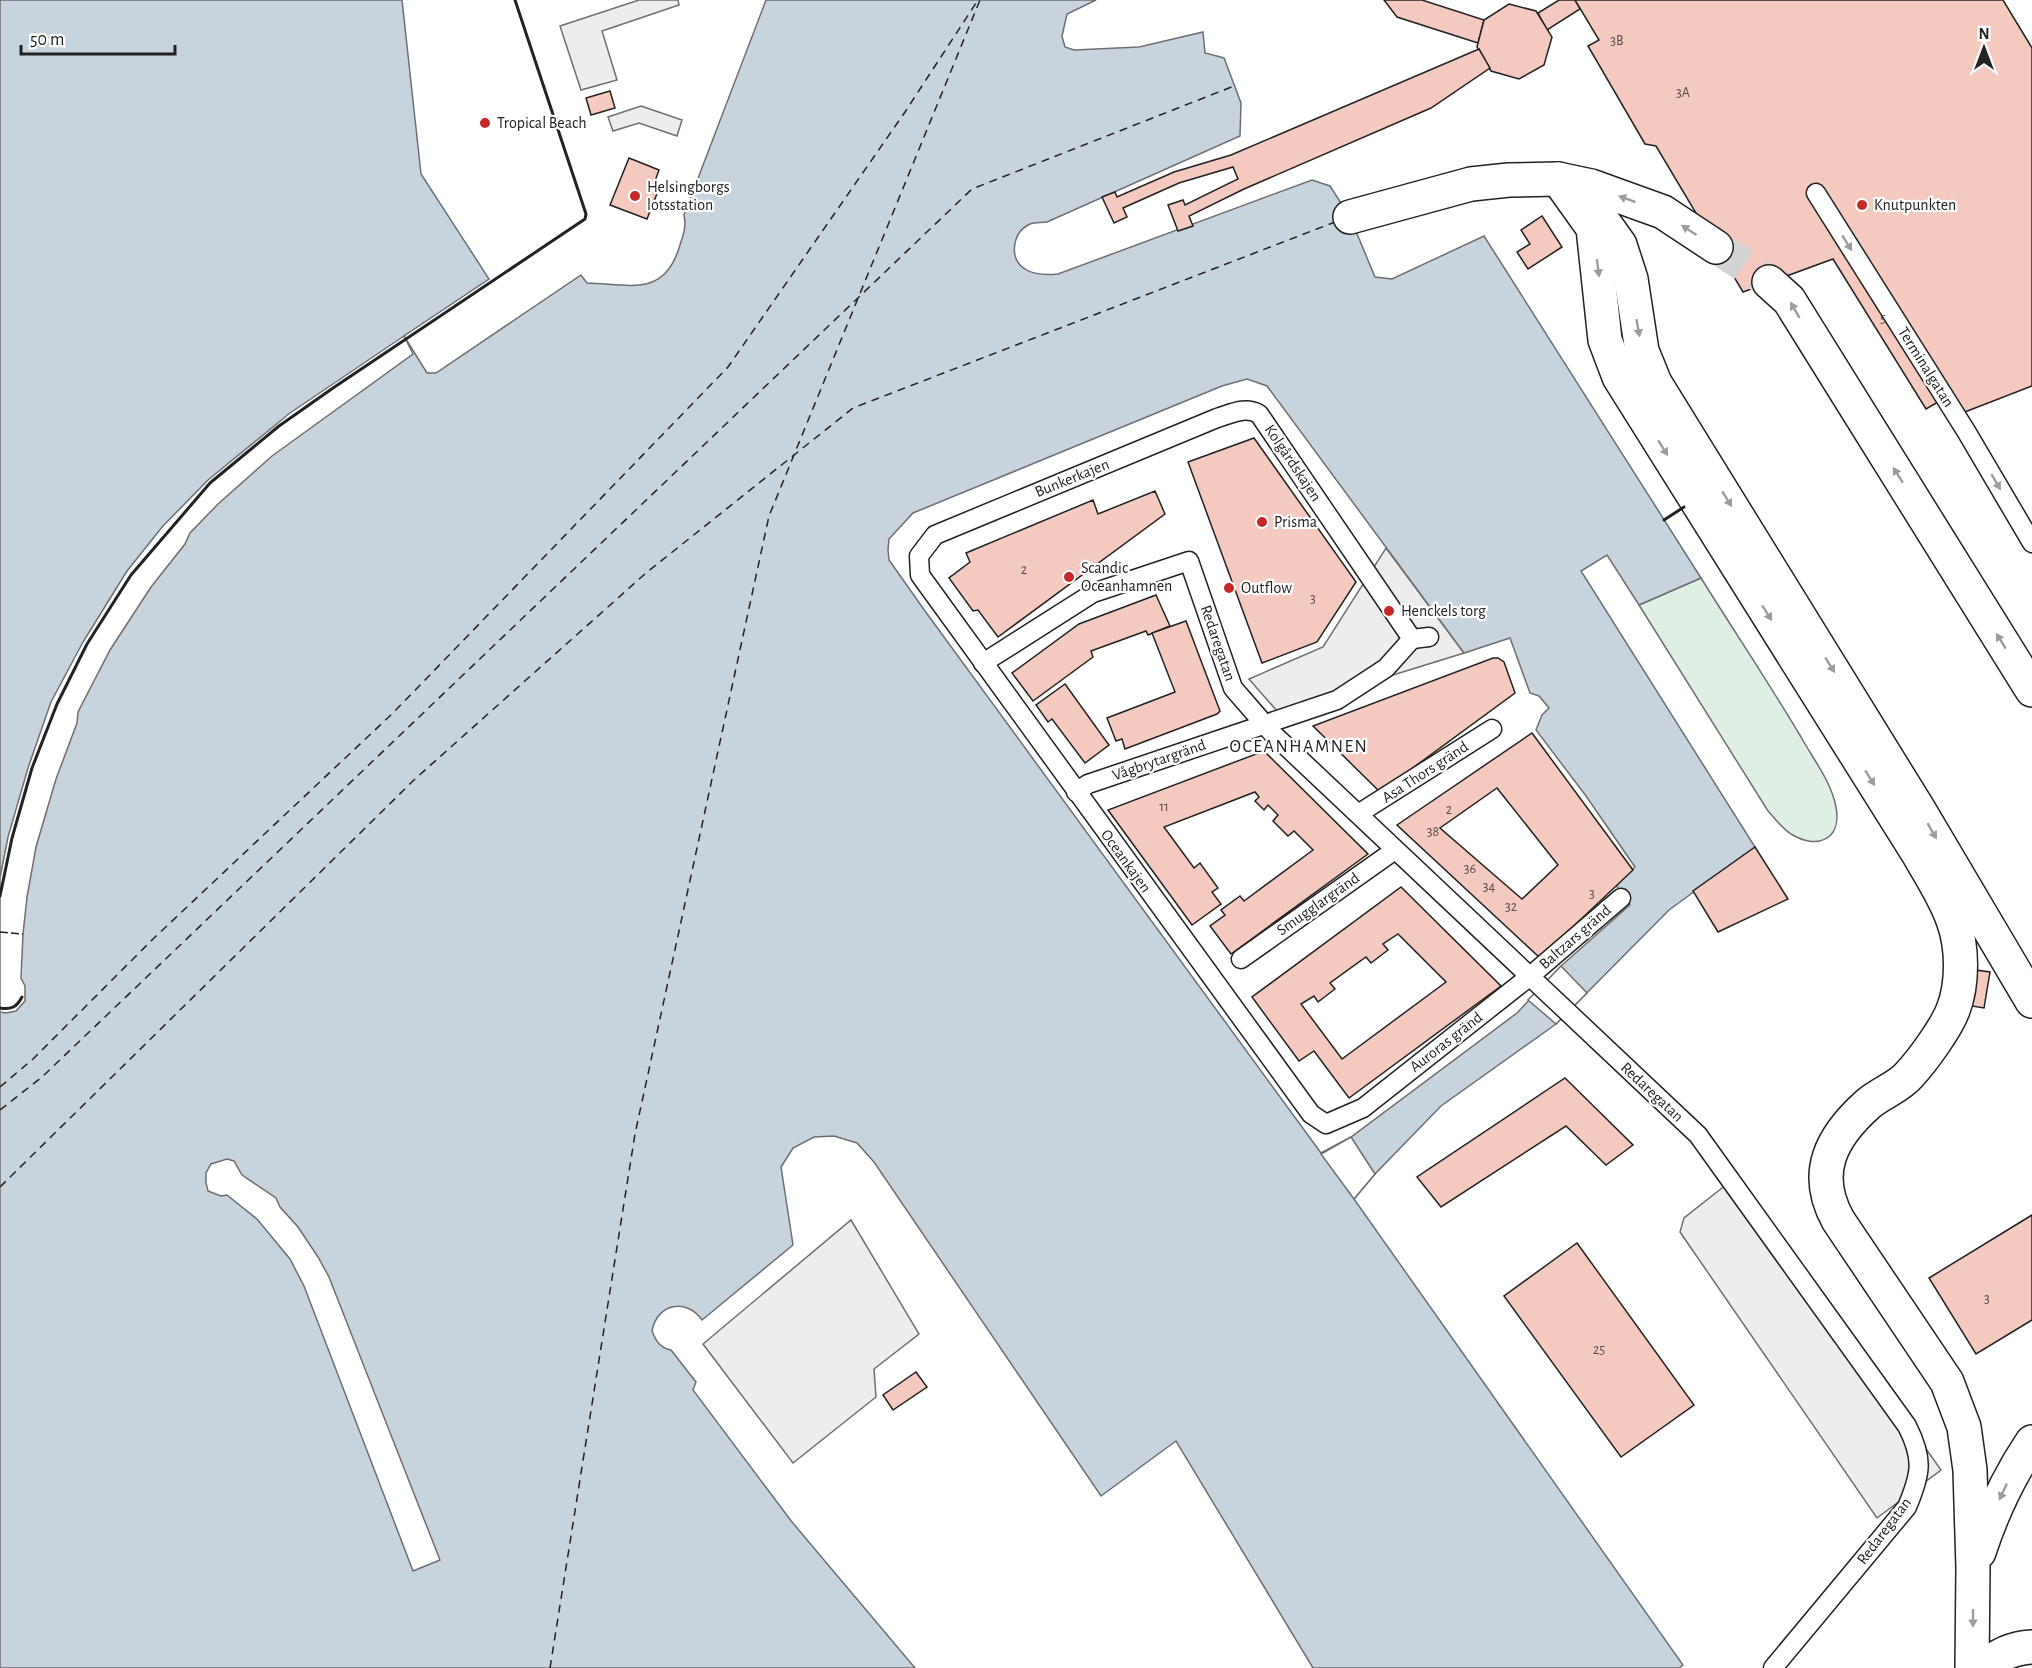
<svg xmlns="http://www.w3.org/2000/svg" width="2032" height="1668" viewBox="0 0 2032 1668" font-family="'Alegreya Sans',sans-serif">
	<rect width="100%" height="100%" fill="#fff"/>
	<!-- green -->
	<path fill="#e0efe3" stroke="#6f6f6f" stroke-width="1.5" d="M 1701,578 C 1734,631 1769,683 1801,737 C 1813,759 1831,781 1836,807 C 1842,840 1817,850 1791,834 C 1782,828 1775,819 1768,811 L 1639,605 Z"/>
	<!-- parking -->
	<g fill="#ededed" stroke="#6f6f6f" stroke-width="1.5">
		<path d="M 639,0 L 678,0 L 679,5 L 602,31 L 617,80 L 581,90 L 560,26 Z"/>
		<path d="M 641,106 L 682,120 L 677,136 L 639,123 L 613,131 L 608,117 Z"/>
		<path d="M 1386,548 L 1464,653 L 1277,711 L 1249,679 L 1323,647 Z"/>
		<path d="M 1736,1177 L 1941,1470 L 1877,1518 L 1680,1232 L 1684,1218 Z"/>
		<path d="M 851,1220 L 919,1334 L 874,1369 L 876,1397 L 793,1463 L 703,1344 Z"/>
	</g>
	<!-- water -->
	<path fill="#c7d3dd" stroke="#6f6f6f" stroke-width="1.5" fill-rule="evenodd" d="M 0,0 L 402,0 L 421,174 L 489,279 L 404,336 L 427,373 L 436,373 L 581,275 L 587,283 C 628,284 662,297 678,251 C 682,238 687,228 684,215 L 766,0 L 1096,0 L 1067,14 L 1062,36 L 1065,47 L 1074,50 L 1139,47 L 1203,32 L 1205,53 L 1224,58 L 1241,103 L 1240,136 L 1047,222 C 1041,223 1033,222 1028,225 C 1012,234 1009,259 1025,269 C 1034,275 1048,275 1058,274 L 1312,180 L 1330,186 L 1350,217 L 1375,277 L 1392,279 L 1484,236 L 1701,578 L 1639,605 L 1607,555 L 1581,571 L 1755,847 L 1669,910 L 1556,1024 L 1441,1106 L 1375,1174 L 1354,1199 L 1683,1665 L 1679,1668 L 1313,1668 L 1176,1441 L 1101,1496 L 874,1162 L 857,1143 L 834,1136 L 814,1137 L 793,1148 L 781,1167 L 793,1245 L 702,1320 C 687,1298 657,1303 652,1331 C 656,1341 660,1348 671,1350 L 696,1382 L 693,1390 L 792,1522 L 915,1668 L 0,1668 ZM 1247,379 L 1267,386 L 1464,653 L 1510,638 L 1530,693 L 1539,696 L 1549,708 L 1542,715 L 1536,730 L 1586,796 L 1635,867 L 1616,885 L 1630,905 L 1561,966 L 1517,1013 L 1351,1137 L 1321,1153 L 925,611 L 889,560 L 888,550 L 889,539 L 913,513 L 1222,386 Z"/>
	<!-- pier -->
	<g fill="#fff" stroke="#6f6f6f" stroke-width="1.5">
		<path d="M 404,336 L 413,354 L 272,456 L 218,504 L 190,533 L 185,544 L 151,587 L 110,650 L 78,712 L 77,723 L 56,779 L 36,847 L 27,897 L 23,934 L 21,978 L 25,986 L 25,1001 L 16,1011 L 6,1013 L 0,1012 L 0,878 L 8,837 L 28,768 L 51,702 L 83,642 L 127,571 L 163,526 L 208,480 L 290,413 Z"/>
		<path d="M 1561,966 L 1587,993 L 1556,1024 L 1528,1000 Z"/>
		<path d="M 1351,1137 L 1375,1174 L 1354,1199 L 1321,1154 Z"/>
		<path d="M 227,1159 L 234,1161 L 242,1175 L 276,1198 L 280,1207 L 298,1227 L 318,1257 L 329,1277 L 440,1560 L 413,1571 L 304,1286 L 290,1259 L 257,1219 L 227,1195 L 221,1196 L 208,1191 L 206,1183 L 206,1173 L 211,1164 Z"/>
	</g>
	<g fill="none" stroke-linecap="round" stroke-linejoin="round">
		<!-- ferry -->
		<g stroke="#222" stroke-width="1.5" stroke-dasharray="8 6" stroke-linecap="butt">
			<path d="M 0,1087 L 33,1059 L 153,939 L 393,713 L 728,367 L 905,112 L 978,0"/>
			<path d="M 0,1110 L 42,1077 L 972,189 L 1234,86"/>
			<path d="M 0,1187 L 415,779 L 646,573 L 853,408 L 1335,222"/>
			<path d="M 550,1668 L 635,1134 L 769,516 L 980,0"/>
		</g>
	</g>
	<!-- building -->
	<g fill="#f3c9c0" stroke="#222" stroke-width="1.5" fill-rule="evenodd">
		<path d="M 1384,0 L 1422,0 L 1484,20 L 1478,43 L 1397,17 Z"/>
		<path d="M 1559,0 L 1575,0 L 1580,9 L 1547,30 L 1538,13 Z"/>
		<path d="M 1575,0 L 2003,0 L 2032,48 L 2032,386 L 1957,415 L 1945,398 L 1926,409 L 1833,259 L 1743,292 L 1656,146 L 1645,144 L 1588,46 L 1599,40 Z"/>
		<path d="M 1509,4 L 1536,11 L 1552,37 L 1544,65 L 1519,79 L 1491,71 L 1477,47 L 1484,20 Z"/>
		<path d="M 1479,49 L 1490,68 L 1431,108 L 1244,189 L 1189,216 L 1193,226 L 1178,231 L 1168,205 L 1183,200 L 1185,205 L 1238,179 L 1233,167 L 1179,183 L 1123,208 L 1127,217 L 1114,223 L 1102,197 L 1115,192 L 1117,197 L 1174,172 L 1231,155 Z"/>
		<path d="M 610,91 L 615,108 L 591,115 L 586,98 Z"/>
		<path d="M 629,158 L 659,170 L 654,184 L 660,186 L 647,219 L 610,205 Z"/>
		<path d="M 1542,216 L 1562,247 L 1528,269 L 1517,252 L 1530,244 L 1521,230 Z"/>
		<path d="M 1254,438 L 1356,582 L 1317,642 L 1262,663 L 1188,462 Z"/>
		<path d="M 1155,491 L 1165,514 L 998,637 L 978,610 L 973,611 L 949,578 L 970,562 L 966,553 L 1093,500 L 1098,514 Z"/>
		<path d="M 1156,595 L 1170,626 L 1148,635 L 1146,631 L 1091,651 L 1093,657 L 1033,701 L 1012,673 L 1079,624 Z"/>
		<path d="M 1186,621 L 1220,711 L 1217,714 L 1125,749 L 1122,739 L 1116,741 L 1107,718 L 1175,692 L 1152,633 Z"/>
		<path d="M 1493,658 L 1498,658 L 1504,662 L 1515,693 L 1380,792 L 1313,726 Z"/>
		<path d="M 1065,684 L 1109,745 L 1085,763 L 1052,719 L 1048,722 L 1036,705 Z"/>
		<path d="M 1532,733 L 1633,870 L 1540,958 L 1397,825 ZM 1497,788 L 1558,865 L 1522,899 L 1440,828 Z"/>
		<path d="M 1264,751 L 1368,854 L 1231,954 L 1210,926 L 1225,915 L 1221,910 L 1240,896 L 1244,901 L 1313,850 L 1294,831 L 1288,836 L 1273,821 L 1278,815 L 1268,805 L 1264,810 L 1255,801 L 1259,797 L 1255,792 L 1164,827 L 1194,868 L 1200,863 L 1218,888 L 1212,892 L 1221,904 L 1192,925 L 1108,810 Z"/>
		<path d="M 1755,847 L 1788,899 L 1718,932 L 1693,891 Z"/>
		<path d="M 1401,887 L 1501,986 L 1349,1098 L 1314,1051 L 1299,1061 L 1252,997 ZM 1398,934 L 1446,982 L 1342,1059 L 1301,1004 L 1314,996 L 1318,1002 L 1335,989 L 1330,983 L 1366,957 L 1371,963 L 1388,950 L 1383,944 Z"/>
		<path d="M 1946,966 L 1990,972 L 1984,1008 L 1941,1001 Z"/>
		<path d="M 1565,1078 L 1633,1145 L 1606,1165 L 1566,1126 L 1441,1207 L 1417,1177 Z"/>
		<path d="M 2032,1215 L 2032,1320 L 1976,1354 L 1929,1278 Z"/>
		<path d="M 1577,1243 L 1694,1405 L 1621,1457 L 1504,1296 Z"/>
		<path d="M 916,1372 L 927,1387 L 893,1410 L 883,1395 Z"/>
	</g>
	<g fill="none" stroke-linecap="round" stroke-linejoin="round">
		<!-- highway-tunnel -->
		<path stroke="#d3d3d3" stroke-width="33" stroke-dasharray="33 16" stroke-linecap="butt" d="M 1716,247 L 1769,282"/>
		<!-- street casing -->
		<g stroke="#222" stroke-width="21">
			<g id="street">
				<path d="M 1816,193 L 1966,431 L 2032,543"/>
				<path d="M 1429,637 L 1412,639 L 1259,414 C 1245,406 1231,414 1217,418 L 935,535 L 919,556 L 920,575 L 1311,1114 L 1326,1124 L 1363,1108 L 1529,977 L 1621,898"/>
				<path d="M 983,663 L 1093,593 L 1189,561 L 1233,688 L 1273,734 L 1698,1135 L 1907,1426 C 1924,1459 1921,1474 1907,1507 L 1773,1668"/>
				<path d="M 1076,792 L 1088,784 L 1337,700 L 1386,668 L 1412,639"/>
				<path d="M 1358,814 L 1492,729"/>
				<path d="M 1241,959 L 1395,850"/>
			</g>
		</g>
		<!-- highway casing -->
		<g stroke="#222" stroke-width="36">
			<g id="highway">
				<path d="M 1558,179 L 1593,228 L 1605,340 L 1619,377 L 1919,855 C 1931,876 1945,897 1953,920 C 1963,947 1963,984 1953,1010 C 1946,1028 1923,1060 1909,1075 C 1899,1087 1881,1093 1868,1104 C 1831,1137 1812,1173 1838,1220 L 1947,1382 L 1964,1427 L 1970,1470 L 1973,1568 L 1972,1668"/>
				<path d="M 1593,207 L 1620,245 L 1631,279 L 1642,351 L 1655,383 L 1919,810 L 2032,1001"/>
				<path d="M 1350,217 L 1471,184 L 1509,180 L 1558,179 L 1591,186 L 1663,212 L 1716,247"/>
				<path d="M 1769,282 L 1789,300 L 2032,690"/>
				<path d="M 1979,1552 C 1992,1512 2009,1476 2032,1442"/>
				<path d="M 1984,1668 C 1998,1654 2013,1648 2032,1647"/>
			</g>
		</g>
		<!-- street -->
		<use href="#street" stroke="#fff" stroke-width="18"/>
		<!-- highway -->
		<use href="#highway" stroke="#fff" stroke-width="33"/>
		<!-- fence -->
		<path stroke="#222" stroke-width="1.5" stroke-dasharray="8 3" stroke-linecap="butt" d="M 0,932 L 23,934"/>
		<!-- wall -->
		<g stroke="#222" stroke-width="3">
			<path d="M 1664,520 L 1684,507"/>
			<path d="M 0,896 L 12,838 L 32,768 L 57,704 L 87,644 L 131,575 L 210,483 L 279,426 L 333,388 L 585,219 L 586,214 L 515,0"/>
			<path d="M 0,1008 C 11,1010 17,1007 22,997"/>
		</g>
	</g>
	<!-- one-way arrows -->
	<defs><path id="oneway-solid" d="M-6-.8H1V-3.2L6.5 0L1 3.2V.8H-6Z" transform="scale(1.5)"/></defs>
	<g fill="#9c9c9c">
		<use href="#oneway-solid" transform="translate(1627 199) rotate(-160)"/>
		<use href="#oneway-solid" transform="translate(1689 230) rotate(-147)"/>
		<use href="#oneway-solid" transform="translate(1847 243) rotate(58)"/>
		<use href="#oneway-solid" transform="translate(1598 268) rotate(83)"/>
		<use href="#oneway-solid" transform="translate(1795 310) rotate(-120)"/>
		<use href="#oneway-solid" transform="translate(1638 328) rotate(80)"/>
		<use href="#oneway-solid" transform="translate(1663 448) rotate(58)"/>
		<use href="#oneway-solid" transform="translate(1898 475) rotate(-122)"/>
		<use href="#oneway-solid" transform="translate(1996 482) rotate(60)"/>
		<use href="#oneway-solid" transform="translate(1727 499) rotate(58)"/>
		<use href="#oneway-solid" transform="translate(1767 613) rotate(58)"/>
		<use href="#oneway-solid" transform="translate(2001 641) rotate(-122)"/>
		<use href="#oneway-solid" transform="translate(1830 665) rotate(58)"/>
		<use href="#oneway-solid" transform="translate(1870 778) rotate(58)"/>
		<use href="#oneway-solid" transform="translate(1932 831) rotate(60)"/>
		<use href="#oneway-solid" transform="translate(2003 1492) rotate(115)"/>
		<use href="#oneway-solid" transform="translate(1973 1618) rotate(90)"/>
	</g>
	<!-- markers -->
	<g fill="#c62828" stroke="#fff" stroke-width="2">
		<circle cx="485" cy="123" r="6"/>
		<circle cx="635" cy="196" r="6"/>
		<circle cx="1862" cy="205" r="6"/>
		<circle cx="1262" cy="522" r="6"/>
		<circle cx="1069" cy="577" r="6"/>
		<circle cx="1229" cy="588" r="6"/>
		<circle cx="1389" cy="611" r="6"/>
	</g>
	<g text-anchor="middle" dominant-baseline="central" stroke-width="4.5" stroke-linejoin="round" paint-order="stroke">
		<!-- number labels -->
		<g font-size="14" fill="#564c4a">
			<text x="1617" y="41">3B</text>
			<text x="1683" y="93">3A</text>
			<text x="1883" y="319">5</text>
			<text x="1024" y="570">2</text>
			<text x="1313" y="599">3</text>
			<text x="1164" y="807">11</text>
			<text x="1449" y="810">2</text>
			<text x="1433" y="832">38</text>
			<text x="1470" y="869">36</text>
			<text x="1489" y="887">34</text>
			<text x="1592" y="894">3</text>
			<text x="1511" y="907">32</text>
			<text x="1987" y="1299">3</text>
			<text x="1599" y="1350">25</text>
		</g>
		<!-- poi labels -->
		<g font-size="16" fill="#222" stroke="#fff" text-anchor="start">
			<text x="497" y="123">Tropical Beach</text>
			<text x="647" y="187">Helsingborgs<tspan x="647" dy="18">lotsstation</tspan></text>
			<text x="1874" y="205">Knutpunkten</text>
			<text x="1274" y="522">Prisma</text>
			<text x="1081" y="568">Scandic<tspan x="1081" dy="18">Oceanhamnen</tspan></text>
			<text x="1241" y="588">Outflow</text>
			<text x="1401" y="611">Henckels torg</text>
		</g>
		<!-- street labels -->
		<g font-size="16" fill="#222" stroke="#fff">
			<text transform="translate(1926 367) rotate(58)">Terminalgatan</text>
			<text transform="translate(1293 463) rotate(56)">Kolgårdskajen</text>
			<text transform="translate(1072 478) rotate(-22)">Bunkerkajen</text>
			<text transform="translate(1218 643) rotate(71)">Redaregatan</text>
			<text transform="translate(1159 760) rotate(-19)">Vågbrytargränd</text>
			<text transform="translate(1425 772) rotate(-33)">Asa Thors gränd</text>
			<text transform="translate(1126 861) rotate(54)">Oceankajen</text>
			<text transform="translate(1318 904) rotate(-35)">Smugglargränd</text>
			<text transform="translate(1575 937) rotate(-41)">Baltzars gränd</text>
			<text transform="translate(1446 1042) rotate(-38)">Auroras gränd</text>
			<text transform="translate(1652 1092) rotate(43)">Redaregatan</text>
			<text transform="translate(1884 1531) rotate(-53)">Redaregatan</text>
		</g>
		<!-- neighbourhood labels -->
		<g font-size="18" letter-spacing="1.5" fill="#222" stroke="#fff">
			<text x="1299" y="747">OCEANHAMNEN</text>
		</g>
	</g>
	<!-- north arrow -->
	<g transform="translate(1984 48)" stroke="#ffffff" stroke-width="4.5" paint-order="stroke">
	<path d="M0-4.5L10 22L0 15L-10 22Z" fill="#222222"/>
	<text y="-9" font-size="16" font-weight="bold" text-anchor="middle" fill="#222222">N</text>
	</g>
	<!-- scale -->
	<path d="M21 45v9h154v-9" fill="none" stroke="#222222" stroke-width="3"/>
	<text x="30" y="45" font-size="18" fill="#222222" stroke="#ffffff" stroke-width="4.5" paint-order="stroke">50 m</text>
</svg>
